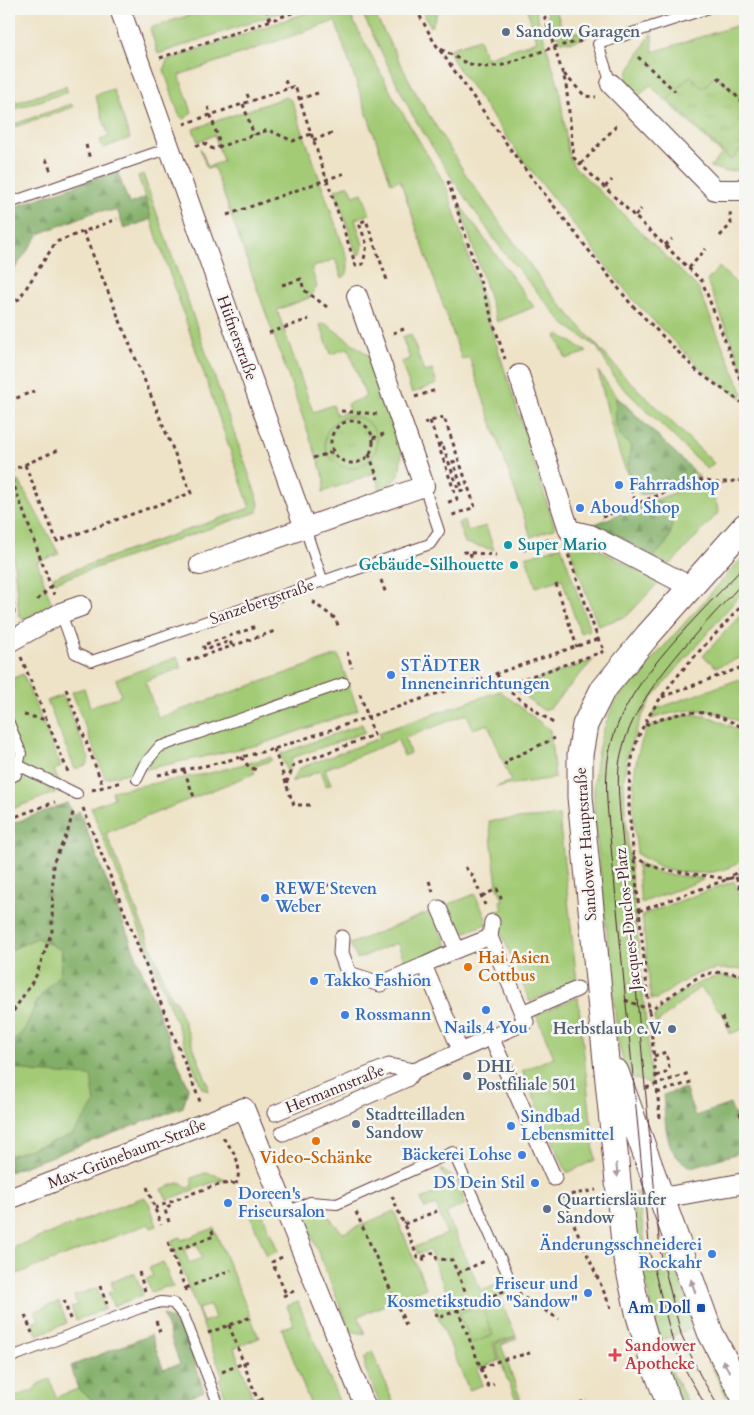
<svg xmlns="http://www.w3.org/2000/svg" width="754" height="1415" viewBox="0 0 754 1415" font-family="Cardo,serif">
	<defs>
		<pattern id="forest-firs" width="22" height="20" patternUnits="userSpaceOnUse" patternTransform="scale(1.25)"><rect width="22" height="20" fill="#82af67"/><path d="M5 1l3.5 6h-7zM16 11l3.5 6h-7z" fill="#6c8e55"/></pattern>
		<pattern id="park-tufts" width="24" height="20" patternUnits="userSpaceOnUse" patternTransform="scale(1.25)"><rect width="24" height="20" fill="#a3cb76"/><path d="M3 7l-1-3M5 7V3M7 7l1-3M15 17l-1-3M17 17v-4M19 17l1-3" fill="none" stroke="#8eae66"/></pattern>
	</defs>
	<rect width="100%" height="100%" fill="#f6f6f2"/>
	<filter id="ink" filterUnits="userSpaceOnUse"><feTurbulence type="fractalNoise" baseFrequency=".02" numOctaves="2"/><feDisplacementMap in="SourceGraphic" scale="10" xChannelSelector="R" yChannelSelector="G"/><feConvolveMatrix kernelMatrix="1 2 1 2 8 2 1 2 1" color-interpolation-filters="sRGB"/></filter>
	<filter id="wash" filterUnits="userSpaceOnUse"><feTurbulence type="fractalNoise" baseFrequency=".0096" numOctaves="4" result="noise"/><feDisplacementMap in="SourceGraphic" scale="20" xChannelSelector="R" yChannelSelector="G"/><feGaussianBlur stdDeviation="1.12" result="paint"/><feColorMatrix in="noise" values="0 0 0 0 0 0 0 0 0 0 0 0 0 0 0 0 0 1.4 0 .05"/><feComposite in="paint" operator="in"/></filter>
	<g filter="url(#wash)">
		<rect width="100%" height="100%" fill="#eee3c7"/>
		<!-- green -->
		<g fill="#a3cb76" stroke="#767550" fill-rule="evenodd">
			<path d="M 208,9 L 290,9 L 158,54 L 150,28 Z"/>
			<path d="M 318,9 L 347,9 L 396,102 L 446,186 L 555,528 L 531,537 L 469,357 L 462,360 L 400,180 L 391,183 L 335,21 L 179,75 L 192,112 L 184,120 L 179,115 L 164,70 L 167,60 Z"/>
			<path d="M 360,9 L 372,9 L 418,97 L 466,175 L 548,290 L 622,374 L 714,463 L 707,469 L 617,382 L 597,347 L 564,324 L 502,250 L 453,180 L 413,116 Z"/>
			<path d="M 421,9 L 435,9 L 437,14 L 431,27 Z"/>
			<path d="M 527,9 L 535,9 L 559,87 L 568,152 L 573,165 L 698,288 L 743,394 L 741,398 L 701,369 L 634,301 L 523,160 L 454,62 L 449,49 L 479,39 L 486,58 L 537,41 Z"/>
			<path d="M 546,9 L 556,9 L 564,35 L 585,30 L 587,37 L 571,42 L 561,41 L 553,32 Z"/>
			<path d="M 745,23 L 745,103 L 716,75 L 703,88 L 690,76 L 730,160 L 745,145 L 745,170 L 724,171 L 710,167 L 722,154 L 650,85 L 637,98 L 626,83 L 628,72 L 652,32 L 653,52 Z"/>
			<path d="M 9,84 L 16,103 L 66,86 L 67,92 L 9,111 Z"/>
			<path d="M 113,89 L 130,138 L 103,148 L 100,140 L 109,137 L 95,95 Z"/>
			<path d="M 286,97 L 292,101 L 348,260 C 348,267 349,275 342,278 L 335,259 L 311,268 L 317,286 L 311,297 L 277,310 L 313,412 L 333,405 L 337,415 L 349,411 L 347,404 L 366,397 L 348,348 L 331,354 L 320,325 L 325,323 L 368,355 L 402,451 L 399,476 L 381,492 L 374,473 L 323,492 L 325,480 L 214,167 L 207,169 L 200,148 L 208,167 L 223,161 L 214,135 L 198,142 L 193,129 ZM 340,419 L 372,427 L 377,444 L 370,460 L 328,432 Z"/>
			<path d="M 71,104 L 73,107 L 9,129 L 9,126 Z"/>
			<path d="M 117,171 L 129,204 L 145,198 L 138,176 L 143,174 L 259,503 L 257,512 L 55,582 L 53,577 L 250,508 L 151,219 L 124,229 L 109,186 L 9,209 Z"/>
			<path d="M 349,185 L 354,196 L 362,193 L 370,214 L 355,219 L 363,245 L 361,254 L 357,255 L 335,190 Z"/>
			<path d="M 459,204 L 534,307 L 497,322 Z"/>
			<path d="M 719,267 L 745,292 L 745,374 L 707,281 Z"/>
			<path d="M 411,334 L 424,372 L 432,370 L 437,384 L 412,393 L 401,362 L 410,359 L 402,337 Z"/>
			<path d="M 559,334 L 587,352 L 566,359 L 556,336 Z"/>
			<path d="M 598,371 L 616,396 L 699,476 L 641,495 C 621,479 605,398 598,371 Z"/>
			<path d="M 19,481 L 59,554 L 37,562 L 52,605 L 23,620 L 19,614 L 9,514 L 9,483 Z"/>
			<path d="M 694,485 L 704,485 C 711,493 718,501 718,513 L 670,565 L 652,558 L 621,537 L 590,526 Z"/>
			<path d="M 464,521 L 468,531 L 486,526 L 494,550 L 465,543 L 458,523 Z"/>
			<path d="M 577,540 L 585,542 L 659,582 L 627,616 L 598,626 L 568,543 Z"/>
			<path d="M 561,546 L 590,630 L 580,633 L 562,579 L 536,587 L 526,557 Z"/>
			<path d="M 745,555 L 745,589 L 652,698 L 640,720 L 626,760 L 624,780 L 625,813 L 652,1085 L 628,1076 L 618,1044 C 613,994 608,945 603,896 C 596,824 581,765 617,699 Z"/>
			<path d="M 745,610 L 745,656 L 716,667 L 703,656 Z"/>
			<path d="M 338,655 L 358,710 L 262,744 L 105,778 L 72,692 L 84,688 L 90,707 L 121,696 L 116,679 L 177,657 L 181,668 L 145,681 L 158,718 Z"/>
			<path d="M 593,660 L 550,708 L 543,710 L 513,688 Z"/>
			<path d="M 23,674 L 61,767 L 54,770 L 62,790 L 9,810 L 9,680 Z"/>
			<path d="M 740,679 L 745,692 L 745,725 C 710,706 689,707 651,719 L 656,709 Z"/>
			<path d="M 500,691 L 550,730 L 555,778 L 496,787 L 511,781 L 488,724 L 473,729 L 467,714 L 405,738 L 410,753 L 404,756 L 398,740 L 325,769 L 331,784 L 326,786 L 320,771 L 291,782 L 300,768 L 380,738 L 378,733 Z"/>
			<path d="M 63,695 L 89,759 L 86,765 L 75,769 L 47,701 Z"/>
			<path d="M 692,714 L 713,718 L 745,733 L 745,856 C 728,877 684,876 661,867 C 653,864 645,858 637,854 C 633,812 628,768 647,728 L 676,717 Z"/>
			<path d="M 362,724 L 365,732 L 292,758 L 288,774 L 280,754 Z"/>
			<path d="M 271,757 L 272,760 L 253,767 L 255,773 L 106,833 L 172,1000 L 175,999 L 208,1085 L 208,1091 L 202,1088 L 91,807 L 114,798 L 112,791 L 210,773 Z"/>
			<path d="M 67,803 L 73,815 L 79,811 L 188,1088 L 183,1107 L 9,1172 L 9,825 Z"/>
			<path d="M 559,816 L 577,982 L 530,1002 L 496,920 L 494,913 L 503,909 L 500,901 L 503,900 L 497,885 L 489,821 Z"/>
			<path d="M 637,862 L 662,874 L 702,878 L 703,880 L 641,903 Z"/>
			<path d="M 734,881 L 745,912 L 745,970 C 701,966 692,975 657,999 L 651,999 L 642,915 Z"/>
			<path d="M 475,894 L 488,923 L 459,935 L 447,905 Z"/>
			<path d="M 432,911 L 448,947 L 406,964 L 397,943 L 357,959 L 350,944 Z"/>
			<path d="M 720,976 L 745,979 L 745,1028 L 730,1034 L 724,1016 L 700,987 L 656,1024 L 654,1019 C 664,999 699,980 720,976 Z"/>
			<path d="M 578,997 L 595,1160 L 567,1173 L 522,1071 L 554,1057 L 536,1015 Z"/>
			<path d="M 441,1169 L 454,1178 L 466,1204 L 446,1213 L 481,1291 L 501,1283 L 506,1294 L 499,1297 L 516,1336 L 493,1343 L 499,1361 L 477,1369 L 483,1385 L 469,1390 L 430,1297 L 446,1291 L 429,1250 L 418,1254 L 415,1247 L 447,1234 L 436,1205 L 425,1209 L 421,1199 L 449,1188 Z"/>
			<path d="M 205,1173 L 216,1175 L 228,1180 L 214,1182 L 167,1200 L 162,1189 L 181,1182 L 187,1188 L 192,1186 L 192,1178 Z"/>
			<path d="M 638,1192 L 649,1274 L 669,1270 L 666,1256 L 670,1255 L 697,1326 L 659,1341 L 643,1271 L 630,1193 Z"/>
			<path d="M 144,1197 L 149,1203 L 157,1226 L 151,1228 L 148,1224 L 9,1277 L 9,1249 Z"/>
			<path d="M 259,1205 L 278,1251 L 267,1256 L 248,1210 Z"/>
			<path d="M 322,1210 L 343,1233 L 394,1211 L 426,1288 L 358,1316 L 365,1334 L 350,1331 L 305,1219 L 313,1211 Z"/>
			<path d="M 214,1228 L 259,1338 L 234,1348 L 256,1406 L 229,1406 L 219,1379 L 223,1377 L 171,1241 L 180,1237 L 182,1240 ZM 197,1245 L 202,1258 L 189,1263 L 184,1250 ZM 210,1305 L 215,1318 L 203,1322 L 198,1309 Z"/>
			<path d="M 163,1262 L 173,1287 L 165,1287 L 151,1292 L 146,1279 L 153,1276 L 149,1268 Z"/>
			<path d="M 135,1273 L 143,1295 L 113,1306 L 108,1293 L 114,1291 L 111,1282 Z"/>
			<path d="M 97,1288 L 105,1309 L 76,1320 L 71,1307 L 77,1305 L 74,1296 Z"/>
			<path d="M 59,1302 L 67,1323 L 37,1335 L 33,1322 L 39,1320 L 35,1311 Z"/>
			<path d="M 298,1302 L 341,1406 L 311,1406 L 282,1329 L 294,1324 L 287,1306 Z"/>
			<path d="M 163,1315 C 188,1326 195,1367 204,1391 L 185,1398 L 188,1406 L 9,1406 L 9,1399 L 34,1390 L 38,1384 L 50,1379 L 56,1397 L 78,1389 L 71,1366 L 151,1335 L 163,1369 L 180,1364 Z"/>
			<path d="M 516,1337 L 517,1339 L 501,1345 L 523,1406 L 519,1406 L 507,1379 L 495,1344 Z"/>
			<path d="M 706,1348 L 730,1395 L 727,1397 L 703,1350 Z"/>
			<path d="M 372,1351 L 393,1402 L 385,1405 L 379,1402 L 365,1368 L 365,1357 Z"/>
			<path d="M 669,1366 L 690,1406 L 683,1406 L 666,1368 Z"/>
		</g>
		<!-- forest -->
		<g fill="url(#forest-firs)" stroke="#666749">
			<path d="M 117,171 L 129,204 L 146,198 L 151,219 L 124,229 L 118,211 L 97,211 L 39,234 L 9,277 L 9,209 Z"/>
			<path d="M 616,396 L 692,469 L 692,479 L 641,495 C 624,482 627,465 631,446 C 611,432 616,419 616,396 Z"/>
			<path d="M 656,500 L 668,506 C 676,531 671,541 652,558 L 621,537 L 590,526 Z"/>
			<path d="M 67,803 L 73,815 L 79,811 L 188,1088 L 183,1107 L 9,1172 L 9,1156 L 72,1135 L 95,1104 L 91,1076 L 32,1072 L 9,1066 L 9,1047 L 26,1027 L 37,1000 L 60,974 L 62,950 L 37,938 L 9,951 L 9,825 Z"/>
			<path d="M 685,1088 L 695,1116 L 730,1104 L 734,1115 L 736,1114 L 745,1139 L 745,1151 L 692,1167 C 663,1156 666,1122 663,1095 Z"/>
			<path d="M 163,1315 C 188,1326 195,1367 204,1391 L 185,1398 L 188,1406 L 101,1406 L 78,1389 L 71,1366 L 151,1335 L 163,1369 L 180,1364 Z"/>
		</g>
		<!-- park -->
		<g fill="url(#park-tufts)" stroke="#767550">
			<path d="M 716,75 L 745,103 L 745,145 L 731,160 L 668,99 L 690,76 L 703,88 Z"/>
			<circle cx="351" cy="442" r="26"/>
			<path d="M 481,1304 L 493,1335 L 472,1343 L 459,1313 Z"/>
		</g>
	</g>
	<g filter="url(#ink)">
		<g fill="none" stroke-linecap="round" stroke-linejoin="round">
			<!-- service casing -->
			<g stroke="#633c42" stroke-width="12">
				<g id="service">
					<path d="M 611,84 L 598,44 L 706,9"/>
					<path d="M 9,203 L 169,148"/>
					<path d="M 305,528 L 323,582"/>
					<path d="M 61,613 L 75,653 L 92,661 L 430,544 L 439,531 L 424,486"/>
					<path d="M 9,723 L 21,753 L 16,775 L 9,778"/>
					<path d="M 18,765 L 77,794"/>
					<path d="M 137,779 L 144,765 L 159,747 L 344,683"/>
					<path d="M 287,1212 L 310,1202 L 337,1204 L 453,1152 L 507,1273"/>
					<path d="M 9,1358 L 140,1308 L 161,1302 L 173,1303 L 184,1316 L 219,1406"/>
				</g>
			</g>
			<!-- pedestrian casing -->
			<g stroke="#633c42" stroke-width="17">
				<g id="pedestrian">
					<path d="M 439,908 L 457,950 L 424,965 L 460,1050"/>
					<path d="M 490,937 L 492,922"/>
					<path d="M 342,938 L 341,953 L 349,974 L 380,984 L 424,965"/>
					<path d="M 457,950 L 490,937 L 522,1013"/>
					<path d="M 491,1037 L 554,1178"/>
					<path d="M 275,1113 L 389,1066 L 414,1071 L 526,1022 L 522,1013 L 577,989"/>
					<path d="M 283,1133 L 407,1079 L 414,1071"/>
				</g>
			</g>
			<!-- minor casing -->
			<g stroke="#633c42" stroke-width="22">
				<g id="minor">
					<path d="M 120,9 L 305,528"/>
					<path d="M 611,84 L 715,190 L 742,190 L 745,187"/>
					<path d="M 519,375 L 569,530 L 590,535 L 691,587"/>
					<path d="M 200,565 L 424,486 L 357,296"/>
					<path d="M 9,642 L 61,613 L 81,606"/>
					<path d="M 662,1198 L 745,1183"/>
					<path d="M 9,1199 L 244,1108 L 365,1406"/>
				</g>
			</g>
			<!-- tertiary casing -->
			<g stroke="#633c42" stroke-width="27">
				<g id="tertiary">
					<path d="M 616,1072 L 710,1332 L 745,1399"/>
					<path d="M 670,1406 L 651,1356 L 639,1316 L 625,1253 L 580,797 L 580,755 L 585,725 L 602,691 L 648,635 L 745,526"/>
				</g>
			</g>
			<!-- path -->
			<g stroke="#633c42" stroke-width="3" stroke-dasharray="4 4" stroke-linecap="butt">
				<path d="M 266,9 L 270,20"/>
				<path d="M 416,9 L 434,42 L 521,164 L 630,303 L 698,372 L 745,405"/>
				<path d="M 542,9 L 566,84 L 574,158 L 702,281 L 745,392"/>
				<path d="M 441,49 L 466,63 L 484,67 L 503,65 L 554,47 L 582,41"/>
				<path d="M 638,57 L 675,91"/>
				<path d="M 160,58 L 304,9"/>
				<path d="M 564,74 L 585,96 L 596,97"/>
				<path d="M 718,77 L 745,105"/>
				<path d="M 285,80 L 288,88"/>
				<path d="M 247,94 L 250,101"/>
				<path d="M 299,99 L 318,93"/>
				<path d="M 243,104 L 254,135"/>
				<path d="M 208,107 L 221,147"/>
				<path d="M 184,124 L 295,86 L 356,266 L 363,264 L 367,245 L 359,223 L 366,220 L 388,283"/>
				<path d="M 313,140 L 332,133"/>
				<path d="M 86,145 L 90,159"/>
				<path d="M 196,146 L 204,143 L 213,149 L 268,130 L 293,141 L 311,134"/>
				<path d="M 46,159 L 51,172"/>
				<path d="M 581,164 L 619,123"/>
				<path d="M 448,181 L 505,359"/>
				<path d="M 605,187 L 612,180"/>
				<path d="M 227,215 L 345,173"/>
				<path d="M 635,216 L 641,209"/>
				<path d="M 720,236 L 731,224 L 730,211"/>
				<path d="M 665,245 L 672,239"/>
				<path d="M 689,268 L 706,249"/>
				<path d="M 282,285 L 301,279 L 304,290 L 327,307"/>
				<path d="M 9,304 L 19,299 L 56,242 L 117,219"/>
				<path d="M 269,333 L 309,319"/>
				<path d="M 393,333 L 404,329"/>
				<path d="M 415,397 L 436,390"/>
				<path d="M 9,401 L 34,391"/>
				<path d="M 341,411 L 377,414"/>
				<circle cx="352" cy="442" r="21"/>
				<path d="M 430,421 L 457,499 L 446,503"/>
				<path d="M 424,423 L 444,417 L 475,507 L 450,516"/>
				<path d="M 373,438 L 384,434"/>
				<path d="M 438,445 L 442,443 L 459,491 L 463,490 L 453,462 L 459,460"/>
				<path d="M 369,454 L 378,479"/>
				<path d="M 313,458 L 333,452"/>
				<path d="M 25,465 L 57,541 L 191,493 L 83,231"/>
				<path d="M 10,471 L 58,450"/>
				<path d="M 9,472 L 54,595"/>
				<path d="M 631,489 L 636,503"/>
				<path d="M 602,517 L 695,481 L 704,480 L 715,483 L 745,480"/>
				<path d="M 523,550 L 551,539"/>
				<path d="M 463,552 L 496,555"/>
				<path d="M 470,553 L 474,564"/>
				<path d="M 9,570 L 14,614"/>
				<path d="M 381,580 L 386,594"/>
				<path d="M 556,584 L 577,647"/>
				<path d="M 37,600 L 51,587"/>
				<path d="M 315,601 L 314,603 L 336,619 L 338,626"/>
				<path d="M 232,646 L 275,631"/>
				<path d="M 347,652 L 352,668"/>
				<path d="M 21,657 L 68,772"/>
				<path d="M 187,661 L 232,646 L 230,641 L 205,650 L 203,645 L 253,628 L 252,625"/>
				<path d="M 743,667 L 745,674"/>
				<path d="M 497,674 L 502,686 L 553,723"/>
				<path d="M 502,686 L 605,651 L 598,639 L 567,551"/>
				<path d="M 66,689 L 103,786"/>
				<path d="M 662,697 L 745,666"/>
				<path d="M 24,715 L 47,720"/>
				<path d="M 645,725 C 687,709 705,706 745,729"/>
				<path d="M 274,749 L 286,783"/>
				<path d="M 241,757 L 249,767 L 259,771"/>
				<path d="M 505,766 L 506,761 L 555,738"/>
				<path d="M 184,770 L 194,797"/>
				<path d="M 158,775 L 209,765 L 274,749 L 598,639"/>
				<path d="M 92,790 L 122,782"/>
				<path d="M 310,805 L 294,805 L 286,784 L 294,765 L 374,735 L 359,691"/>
				<path d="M 83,808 L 201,1104"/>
				<path d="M 9,819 L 55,802"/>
				<path d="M 633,857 L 660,869 L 728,879 L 745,865"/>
				<path d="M 465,867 L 473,876 L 485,905"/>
				<path d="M 736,877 L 745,902"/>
				<path d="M 429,881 L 433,892"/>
				<path d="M 318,889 L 338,881"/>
				<path d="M 482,896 L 497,889 L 501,898 L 499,898"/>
				<path d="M 639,911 L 745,873"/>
				<path d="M 625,1000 L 650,1010 L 698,977 L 714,972 L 745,974"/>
				<path d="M 722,1017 L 726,1029 L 723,1030"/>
				<path d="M 9,1018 L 36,976 L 52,931 L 53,863 L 67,834 L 74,809"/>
				<path d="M 654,1056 L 669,1051"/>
				<path d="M 656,1076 L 665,1073 L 669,1067 L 666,1052"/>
				<path d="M 646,1088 L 689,1073"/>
				<path d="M 657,1093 L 694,1081"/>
				<path d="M 740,1113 L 745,1127"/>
				<path d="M 660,1118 L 629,810 C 629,790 629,769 634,750 C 649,696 709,643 745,602"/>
				<path d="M 223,1138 C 235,1152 243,1165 236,1184"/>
				<path d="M 147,1187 L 161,1225"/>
				<path d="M 561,1195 L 611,1308"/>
				<path d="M 392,1196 L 418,1258 L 423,1257 L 424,1261"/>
				<path d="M 563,1196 L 596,1190"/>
				<path d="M 155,1208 C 171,1202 222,1179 236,1184 L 235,1186"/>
				<path d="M 356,1212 L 406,1325"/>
				<path d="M 169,1222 L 165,1210 L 173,1202"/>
				<path d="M 404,1224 L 437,1211"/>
				<path d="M 168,1242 L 187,1293"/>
				<path d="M 171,1252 L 214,1236 L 211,1229"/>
				<path d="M 282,1257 L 272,1262 L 286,1294"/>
				<path d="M 423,1257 L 434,1252 L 437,1259 L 452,1260 L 471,1305 L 458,1310 L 459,1313 L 488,1386 L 494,1384"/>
				<path d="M 139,1272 L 145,1291"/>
				<path d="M 458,1273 L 485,1261"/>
				<path d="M 516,1285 L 521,1296 L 559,1319"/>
				<path d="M 100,1286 L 107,1304"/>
				<path d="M 186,1288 L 231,1270"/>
				<path d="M 283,1296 L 296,1290"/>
				<path d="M 64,1300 L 70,1319"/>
				<path d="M 471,1305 L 506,1290"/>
				<path d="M 436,1313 L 438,1318 L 458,1310"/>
				<path d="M 25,1315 L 32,1333"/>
				<path d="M 156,1321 L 160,1332"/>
				<path d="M 229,1325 L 260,1406"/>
				<path d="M 208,1333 L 251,1317"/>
				<path d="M 481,1368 L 501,1360 L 530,1353"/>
				<path d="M 222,1372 L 251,1360"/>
				<path d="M 48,1406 L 60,1402 L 67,1406"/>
				<path d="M 245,1406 L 265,1398"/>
				<path d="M 572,1406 L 587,1400"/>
			</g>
			<!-- service -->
			<use href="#service" stroke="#fff" stroke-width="10"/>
			<!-- pedestrian -->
			<use href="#pedestrian" stroke="#fff" stroke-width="15"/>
			<!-- minor -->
			<use href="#minor" stroke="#fff" stroke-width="20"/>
			<!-- tertiary -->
			<use href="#tertiary" stroke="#fff" stroke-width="25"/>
			<!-- tram -->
			<g stroke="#4a1f2b" stroke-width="1">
				<path d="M 706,1406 L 690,1379 L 674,1346 L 650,1254 L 610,836 C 607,804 603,772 612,741 C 628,679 703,612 745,565"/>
				<path d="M 718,1406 L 700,1375 L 681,1334 L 660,1250 L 622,834 C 620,812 617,789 619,766 C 627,697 701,630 745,580"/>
			</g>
		</g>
		<!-- one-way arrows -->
		<defs><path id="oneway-solid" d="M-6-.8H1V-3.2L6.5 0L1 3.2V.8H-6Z" transform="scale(1.25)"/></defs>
		<g fill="#ae9aa0">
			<use href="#oneway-solid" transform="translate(617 1170) rotate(84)"/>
			<use href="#oneway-solid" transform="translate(693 1286) rotate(-109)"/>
			<use href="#oneway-solid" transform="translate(726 1366) rotate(-120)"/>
		</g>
	</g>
	<!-- markers -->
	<g fill="#5c6f8a" stroke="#f6f6f2" stroke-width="2">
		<circle cx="506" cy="32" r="5"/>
		<circle cx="672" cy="1029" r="5"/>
		<circle cx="467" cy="1076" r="5"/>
		<circle cx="356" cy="1124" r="5"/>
		<circle cx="547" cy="1209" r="5"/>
	</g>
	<g fill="#3f7fe0" stroke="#f6f6f2" stroke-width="2">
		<circle cx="619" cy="485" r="5"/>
		<circle cx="580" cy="508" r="5"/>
		<circle cx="391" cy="675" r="5"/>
		<circle cx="265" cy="898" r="5"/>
		<circle cx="314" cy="981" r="5"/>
		<circle cx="486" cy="1010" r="5"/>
		<circle cx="345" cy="1015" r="5"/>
		<circle cx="511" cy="1126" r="5"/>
		<circle cx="522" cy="1155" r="5"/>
		<circle cx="535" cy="1183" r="5"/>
		<circle cx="228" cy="1203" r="5"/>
		<circle cx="712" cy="1254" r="5"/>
		<circle cx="588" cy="1293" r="5"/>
	</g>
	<g fill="#0f9aa8" stroke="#f6f6f2" stroke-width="2">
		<circle cx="508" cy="545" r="5"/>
		<circle cx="514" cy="565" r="5"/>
	</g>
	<g fill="#e8710a" stroke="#f6f6f2" stroke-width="2">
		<circle cx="468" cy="967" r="5"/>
		<circle cx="316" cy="1141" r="5"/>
	</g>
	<rect fill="#1a4fb4" stroke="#f6f6f2" stroke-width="2" x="696" y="1303" width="10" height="10" rx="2.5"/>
	<path fill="#e0444e" stroke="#f6f6f2" stroke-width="2" d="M612.5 1347.5h5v5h5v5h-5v5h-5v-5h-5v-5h5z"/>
	<g text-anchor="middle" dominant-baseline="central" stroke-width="5" stroke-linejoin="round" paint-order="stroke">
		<!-- service labels -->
		<g font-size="16" font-weight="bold" fill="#4e5e75" stroke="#f6f6f2" text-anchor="start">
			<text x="516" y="32">Sandow Garagen</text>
			<text x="662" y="1029" text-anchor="end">Herbstlaub e.V.</text>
			<text x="477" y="1067">DHL<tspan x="477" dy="18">Postfiliale 501</tspan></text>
			<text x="366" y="1115">Stadtteilladen<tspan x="366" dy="18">Sandow</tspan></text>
			<text x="557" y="1200">Quartiersläufer<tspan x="557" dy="18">Sandow</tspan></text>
		</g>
		<!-- street labels -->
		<g font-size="16" fill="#4a1f2b" stroke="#f6f6f2">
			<text transform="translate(237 338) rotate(70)">Hüfnerstraße</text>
			<text transform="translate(262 602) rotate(-19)">Sanzebergstraße</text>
			<text transform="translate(586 844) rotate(-94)">Sandower Hauptstraße</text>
			<text transform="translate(628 919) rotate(-96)">Jacques-Duclos-Platz</text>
			<text transform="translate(335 1089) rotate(-22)">Hermannstraße</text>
			<text transform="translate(127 1154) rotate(-21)">Max-Grünebaum-Straße</text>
		</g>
		<!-- shop labels -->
		<g font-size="16" font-weight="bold" fill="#366cbe" stroke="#f6f6f2" text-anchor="start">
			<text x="629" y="485">Fahrradshop</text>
			<text x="590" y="508">Aboud Shop</text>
			<text x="401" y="666">STÄDTER<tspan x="401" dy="18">Inneneinrichtungen</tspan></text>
			<text x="275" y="889">REWE Steven<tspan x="275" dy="18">Weber</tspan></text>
			<text x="324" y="981">Takko Fashion</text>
			<text x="355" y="1015">Rossmann</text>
			<text x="486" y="1028" text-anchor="middle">Nails 4 You</text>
			<text x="521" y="1117">Sindbad<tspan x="521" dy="18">Lebensmittel</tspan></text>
			<text x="512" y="1155" text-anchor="end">Bäckerei Lohse</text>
			<text x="525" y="1183" text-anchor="end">DS Dein Stil</text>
			<text x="238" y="1194">Doreen's<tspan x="238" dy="18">Friseursalon</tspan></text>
			<text x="702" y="1245" text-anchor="end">Änderungsschneiderei<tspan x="702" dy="18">Rockahr</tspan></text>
			<text x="578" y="1284" text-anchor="end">Friseur und<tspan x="578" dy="18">Kosmetikstudio "Sandow"</tspan></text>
		</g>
		<!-- culture labels -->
		<g font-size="16" font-weight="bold" fill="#0d838f" stroke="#f6f6f2" text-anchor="start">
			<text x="518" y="545">Super Mario</text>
			<text x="504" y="565" text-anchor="end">Gebäude-Silhouette</text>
		</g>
		<!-- food labels -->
		<g font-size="16" font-weight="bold" fill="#c56008" stroke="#f6f6f2" text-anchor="start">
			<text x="478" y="958">Hai Asien<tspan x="478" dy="18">Cottbus</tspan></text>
			<text x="316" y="1158" text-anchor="middle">Video-Schänke</text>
		</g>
		<!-- transit labels -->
		<g font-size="16" font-weight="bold" fill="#164399" stroke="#f6f6f2" text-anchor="end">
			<text x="691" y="1308">Am Doll</text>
		</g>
		<!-- health labels -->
		<g font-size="16" font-weight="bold" fill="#be3a42" stroke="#f6f6f2" text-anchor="start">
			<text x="625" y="1346">Sandower<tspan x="625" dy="18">Apotheke</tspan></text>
		</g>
	</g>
	<!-- margin -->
	<rect width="754" height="1415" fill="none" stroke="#f6f6f2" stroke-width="30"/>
</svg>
